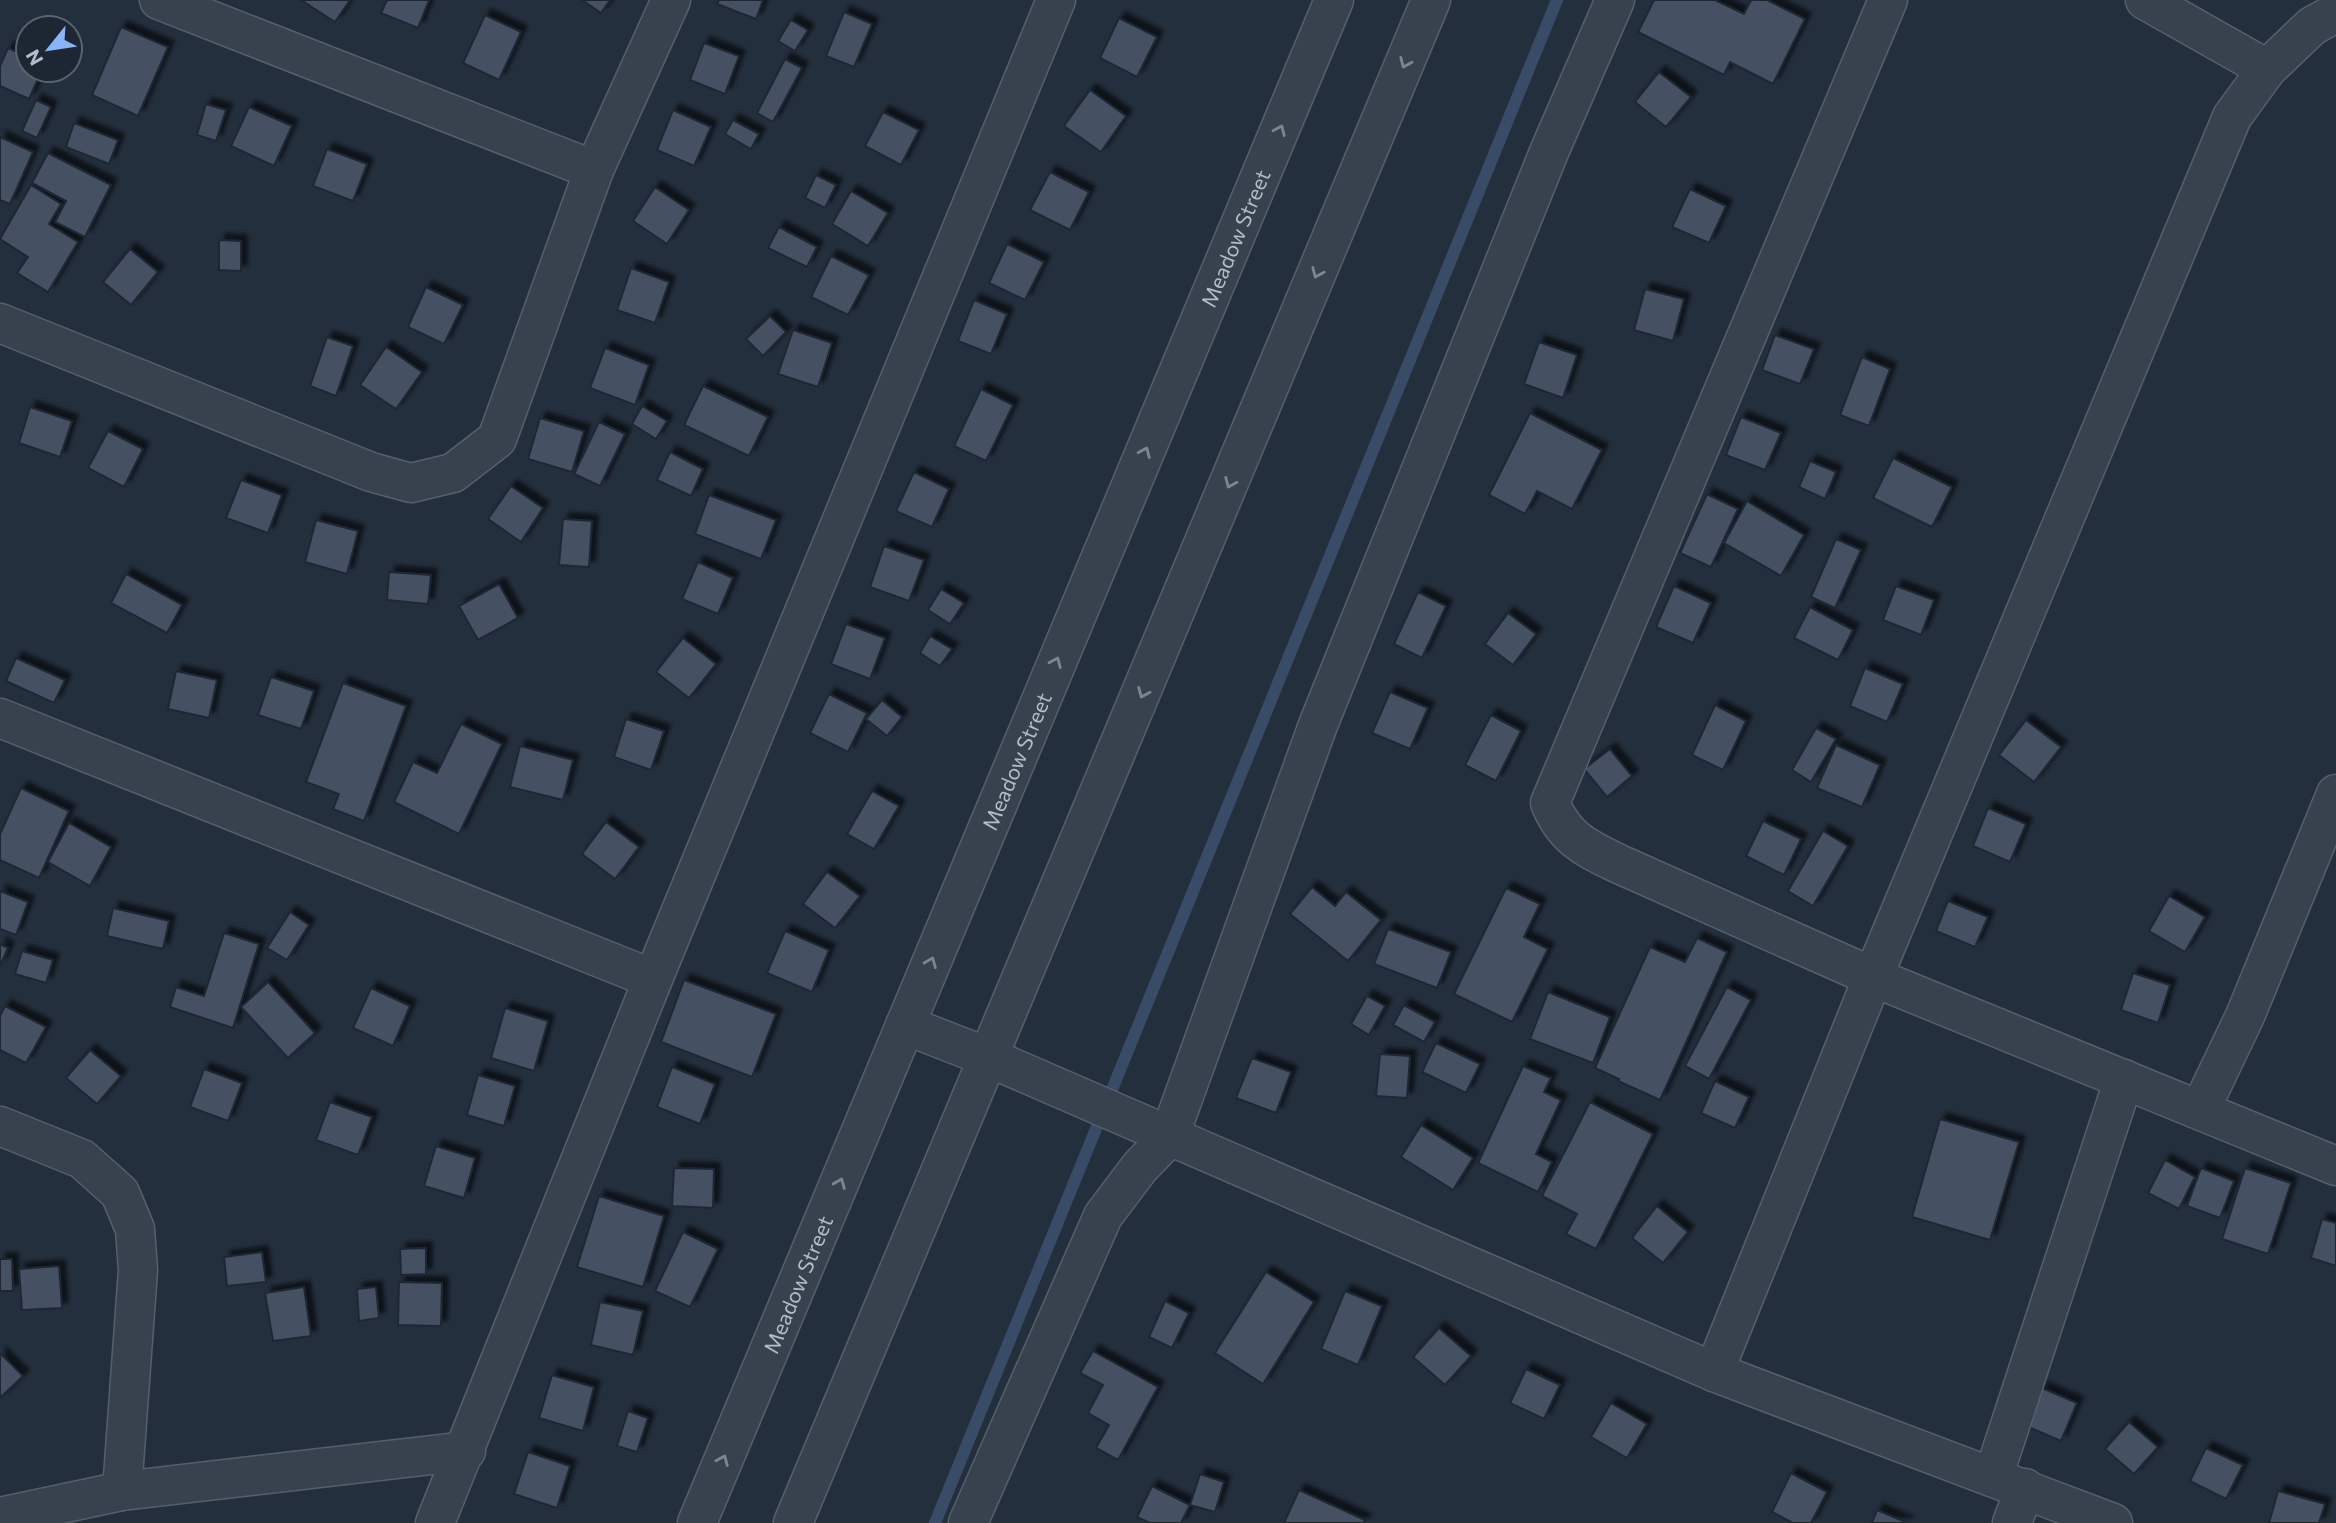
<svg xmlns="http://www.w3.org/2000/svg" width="2336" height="1523" viewBox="0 0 2336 1523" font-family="Commissioner,sans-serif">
	<defs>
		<filter id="shadow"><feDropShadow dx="6" dy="-6" stdDeviation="2" flood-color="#0009"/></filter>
	</defs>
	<rect width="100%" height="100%" fill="#242f3e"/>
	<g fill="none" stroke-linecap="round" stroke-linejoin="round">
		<!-- stream -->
		<path stroke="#394c67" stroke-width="12" d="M 935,1523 L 1557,0"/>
	</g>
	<!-- building -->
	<g fill="#455162" stroke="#1f2835" stroke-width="2" filter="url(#shadow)">
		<path d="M 301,0 L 350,0 L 335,22 Z"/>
		<path d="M 387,0 L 429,0 L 418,28 L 381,13 Z"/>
		<path d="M 582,0 L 610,0 L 601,13 Z"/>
		<path d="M 719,0 L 763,0 L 756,19 L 717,4 Z"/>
		<path d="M 1654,0 L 1715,0 L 1744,14 L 1751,0 L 1767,0 L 1805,19 L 1773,84 L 1730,62 L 1724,75 L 1638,32 Z"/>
		<path d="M 844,12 L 872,24 L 854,67 L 826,56 Z"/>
		<path d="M 485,15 L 521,32 L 499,80 L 463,63 Z"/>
		<path d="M 1119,18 L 1157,37 L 1137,77 L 1100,58 Z"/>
		<path d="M 791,20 L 808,30 L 795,51 L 778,41 Z"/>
		<path d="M 121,27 L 168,47 L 138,116 L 92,95 Z"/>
		<path d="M 704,43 L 739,56 L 725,94 L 690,80 Z"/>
		<path d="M 8,48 L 28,57 L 28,70 L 42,70 L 29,99 L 0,86 L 0,66 Z"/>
		<path d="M 785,59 L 802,68 L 773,122 L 757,113 Z"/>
		<path d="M 1659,72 L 1691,97 L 1666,127 L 1635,102 Z"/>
		<path d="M 1090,90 L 1126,116 L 1101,152 L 1064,126 Z"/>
		<path d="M 36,100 L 51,107 L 37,138 L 22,131 Z"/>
		<path d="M 206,104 L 226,110 L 216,141 L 197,135 Z"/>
		<path d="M 249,107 L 292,126 L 274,166 L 231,146 Z"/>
		<path d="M 673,110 L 711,127 L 694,166 L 657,150 Z"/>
		<path d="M 883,112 L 919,130 L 901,165 L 865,146 Z"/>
		<path d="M 733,120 L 759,134 L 751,149 L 725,134 Z"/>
		<path d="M 74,123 L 118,140 L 109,164 L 66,147 Z"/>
		<path d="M 0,137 L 33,152 L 10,204 L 0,200 Z"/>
		<path d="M 327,149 L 367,164 L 353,201 L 313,186 Z"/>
		<path d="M 48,153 L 111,185 L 85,237 L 55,222 L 66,201 L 32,183 Z"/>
		<path d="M 1050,172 L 1089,192 L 1070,230 L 1030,210 Z"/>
		<path d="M 816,175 L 836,185 L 825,208 L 805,198 Z"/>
		<path d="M 31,185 L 61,204 L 49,224 L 78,242 L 48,292 L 17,273 L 28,257 L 0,239 Z"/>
		<path d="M 655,187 L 689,210 L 667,244 L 633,221 Z"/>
		<path d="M 1690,189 L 1726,206 L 1709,243 L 1672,227 Z"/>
		<path d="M 851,191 L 888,213 L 868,246 L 832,224 Z"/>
		<path d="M 779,227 L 817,247 L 807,267 L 768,248 Z"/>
		<path d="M 219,240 L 241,241 L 241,271 L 219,270 Z"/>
		<path d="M 1007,244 L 1044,262 L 1025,300 L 989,283 Z"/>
		<path d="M 130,249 L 158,272 L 131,305 L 103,282 Z"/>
		<path d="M 831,256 L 869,275 L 848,315 L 811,297 Z"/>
		<path d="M 631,268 L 669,282 L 655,323 L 617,310 Z"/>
		<path d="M 426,287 L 463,305 L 444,344 L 408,327 Z"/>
		<path d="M 1645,289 L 1684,299 L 1673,341 L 1634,330 Z"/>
		<path d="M 974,300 L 1007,314 L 991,354 L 958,341 Z"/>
		<path d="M 770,316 L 786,332 L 763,356 L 746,339 Z"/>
		<path d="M 793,330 L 832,343 L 818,387 L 778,374 Z"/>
		<path d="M 1775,335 L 1814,349 L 1800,384 L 1762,370 Z"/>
		<path d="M 327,337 L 353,346 L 336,396 L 310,386 Z"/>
		<path d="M 1539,342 L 1577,355 L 1563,398 L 1524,384 Z"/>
		<path d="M 386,347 L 422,372 L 396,409 L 360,385 Z"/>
		<path d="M 605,348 L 649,365 L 635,405 L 590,388 Z"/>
		<path d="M 1862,357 L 1890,369 L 1869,426 L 1840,415 Z"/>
		<path d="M 703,386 L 768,417 L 749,456 L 684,425 Z"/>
		<path d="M 981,389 L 1013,405 L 986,461 L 954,446 Z"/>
		<path d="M 642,406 L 667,421 L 656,439 L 632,424 Z"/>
		<path d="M 30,407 L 72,421 L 60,457 L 19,443 Z"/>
		<path d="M 1530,413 L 1602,450 L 1572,509 L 1537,491 L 1525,514 L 1489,495 Z"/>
		<path d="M 1741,417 L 1781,433 L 1765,470 L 1726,455 Z"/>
		<path d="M 540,418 L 584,431 L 572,472 L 528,459 Z"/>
		<path d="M 599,422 L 625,434 L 600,486 L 574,474 Z"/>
		<path d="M 108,431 L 143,449 L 124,487 L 88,468 Z"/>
		<path d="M 670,452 L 703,469 L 691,496 L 657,480 Z"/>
		<path d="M 1893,458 L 1952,487 L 1932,527 L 1873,498 Z"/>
		<path d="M 1810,461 L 1836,472 L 1825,499 L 1799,487 Z"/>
		<path d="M 914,472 L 949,489 L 932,527 L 896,511 Z"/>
		<path d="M 241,480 L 282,495 L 268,533 L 226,518 Z"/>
		<path d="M 511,486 L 543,508 L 521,542 L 488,519 Z"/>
		<path d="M 1707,494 L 1738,509 L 1711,567 L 1680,553 Z"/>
		<path d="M 709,495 L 776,520 L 761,559 L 695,534 Z"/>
		<path d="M 1747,501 L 1804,535 L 1781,576 L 1724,543 Z"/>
		<path d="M 563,519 L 592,521 L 589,567 L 559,565 Z"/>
		<path d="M 316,520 L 358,531 L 347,574 L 305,562 Z"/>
		<path d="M 1836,539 L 1861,550 L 1835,608 L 1811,597 Z"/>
		<path d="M 884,546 L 924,560 L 909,601 L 870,587 Z"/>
		<path d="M 698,562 L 733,578 L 718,614 L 682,599 Z"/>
		<path d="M 389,572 L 431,575 L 428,604 L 387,600 Z"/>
		<path d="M 126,574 L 182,605 L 167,633 L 111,603 Z"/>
		<path d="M 499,584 L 518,618 L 478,640 L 459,606 Z"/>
		<path d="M 1674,586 L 1711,603 L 1693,643 L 1656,627 Z"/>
		<path d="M 1896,586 L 1934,600 L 1921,635 L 1883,620 Z"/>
		<path d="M 941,589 L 964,603 L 950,624 L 928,610 Z"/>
		<path d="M 1418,592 L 1446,606 L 1422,658 L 1394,644 Z"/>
		<path d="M 1810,607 L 1853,630 L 1838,660 L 1794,638 Z"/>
		<path d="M 1508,613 L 1536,634 L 1513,665 L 1485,644 Z"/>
		<path d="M 846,624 L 885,638 L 870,679 L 831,664 Z"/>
		<path d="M 930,636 L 952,649 L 940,666 L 920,653 Z"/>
		<path d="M 683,638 L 716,664 L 689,698 L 656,672 Z"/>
		<path d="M 16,658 L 65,680 L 54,703 L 6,681 Z"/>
		<path d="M 1865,668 L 1903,684 L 1887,722 L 1850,706 Z"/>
		<path d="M 176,671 L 217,680 L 209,718 L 168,709 Z"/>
		<path d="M 271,677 L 314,691 L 301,729 L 258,715 Z"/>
		<path d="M 343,683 L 406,706 L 364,821 L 333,809 L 339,794 L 306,782 Z"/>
		<path d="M 1390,692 L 1428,708 L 1410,749 L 1372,733 Z"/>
		<path d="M 829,694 L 867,713 L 848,752 L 810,733 Z"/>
		<path d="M 882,700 L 902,717 L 887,736 L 866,719 Z"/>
		<path d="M 1715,705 L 1746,721 L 1723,770 L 1692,755 Z"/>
		<path d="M 1491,715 L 1521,731 L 1496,781 L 1465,765 Z"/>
		<path d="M 626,719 L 664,731 L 651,770 L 614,757 Z"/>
		<path d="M 2026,720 L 2061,747 L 2034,782 L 1999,755 Z"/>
		<path d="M 461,724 L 502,744 L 459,834 L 394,802 L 413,762 L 437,773 Z"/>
		<path d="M 1816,728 L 1836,739 L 1811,782 L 1792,770 Z"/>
		<path d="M 1836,745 L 1880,765 L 1862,807 L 1817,788 Z"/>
		<path d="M 520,746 L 573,760 L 563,800 L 510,787 Z"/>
		<path d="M 1610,749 L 1632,776 L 1607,797 L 1584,769 Z"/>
		<path d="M 21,788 L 69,811 L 39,878 L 0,860 L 0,834 Z"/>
		<path d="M 872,791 L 899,806 L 874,849 L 847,834 Z"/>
		<path d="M 1988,808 L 2026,824 L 2010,862 L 1973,846 Z"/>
		<path d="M 1763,821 L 1801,839 L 1784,875 L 1746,856 Z"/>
		<path d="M 606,822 L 639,847 L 615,879 L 582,854 Z"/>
		<path d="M 69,823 L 111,847 L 90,886 L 48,862 Z"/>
		<path d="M 1823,831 L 1848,846 L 1813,906 L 1788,891 Z"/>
		<path d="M 827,872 L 860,896 L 835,928 L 803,904 Z"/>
		<path d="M 1312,887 L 1335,906 L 1346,892 L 1381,920 L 1348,961 L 1290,914 Z"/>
		<path d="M 1506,888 L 1540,904 L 1524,937 L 1548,949 L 1512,1022 L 1454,994 Z"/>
		<path d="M 0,891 L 28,902 L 16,935 L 0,929 Z"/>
		<path d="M 2169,896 L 2205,917 L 2185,952 L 2149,931 Z"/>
		<path d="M 1948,901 L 1988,917 L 1975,947 L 1936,931 Z"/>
		<path d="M 113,908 L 169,921 L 163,949 L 107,936 Z"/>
		<path d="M 290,912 L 309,925 L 287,960 L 267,948 Z"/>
		<path d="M 1388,929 L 1451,952 L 1437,988 L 1374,964 Z"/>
		<path d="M 785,931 L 829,950 L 812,992 L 767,973 Z"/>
		<path d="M 224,933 L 259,944 L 233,1028 L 170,1007 L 176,987 L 204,996 Z"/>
		<path d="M 1697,938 L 1727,952 L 1660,1100 L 1618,1081 L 1619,1079 L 1595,1068 L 1650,947 L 1685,962 Z"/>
		<path d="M 0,944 L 8,948 L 0,966 Z"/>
		<path d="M 22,951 L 53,960 L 46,983 L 15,974 Z"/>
		<path d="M 2133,973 L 2170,985 L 2158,1023 L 2121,1010 Z"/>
		<path d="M 684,980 L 776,1014 L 752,1077 L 661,1042 Z"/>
		<path d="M 268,982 L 315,1033 L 288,1058 L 241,1007 Z"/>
		<path d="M 1727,987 L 1751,1000 L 1709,1079 L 1685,1066 Z"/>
		<path d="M 371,988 L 410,1006 L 393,1046 L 353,1028 Z"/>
		<path d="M 1548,992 L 1610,1017 L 1593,1063 L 1530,1039 Z"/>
		<path d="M 1367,996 L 1385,1006 L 1369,1035 L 1351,1024 Z"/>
		<path d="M 1404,1005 L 1435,1022 L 1424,1042 L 1393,1025 Z"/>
		<path d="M 5,1006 L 46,1027 L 26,1063 L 0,1050 L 0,1016 Z"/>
		<path d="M 505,1008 L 548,1021 L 534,1071 L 491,1058 Z"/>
		<path d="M 1436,1043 L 1480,1064 L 1466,1093 L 1422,1072 Z"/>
		<path d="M 90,1050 L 121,1076 L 97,1104 L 66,1078 Z"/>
		<path d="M 1380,1054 L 1410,1056 L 1407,1098 L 1376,1096 Z"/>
		<path d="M 1252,1058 L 1291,1072 L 1276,1113 L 1236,1098 Z"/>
		<path d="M 1523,1066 L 1551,1078 L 1544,1092 L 1561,1100 L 1536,1154 L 1552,1162 L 1538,1192 L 1478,1163 Z"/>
		<path d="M 672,1067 L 715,1084 L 700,1124 L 657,1107 Z"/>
		<path d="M 204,1069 L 242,1083 L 228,1121 L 190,1107 Z"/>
		<path d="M 478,1075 L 515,1086 L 504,1126 L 467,1115 Z"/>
		<path d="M 1715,1081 L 1749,1097 L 1735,1128 L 1701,1113 Z"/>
		<path d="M 330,1102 L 372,1117 L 358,1155 L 316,1140 Z"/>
		<path d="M 1590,1102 L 1653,1134 L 1596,1249 L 1566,1234 L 1577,1214 L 1542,1196 Z"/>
		<path d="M 1940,1119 L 2019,1142 L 1990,1240 L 1912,1217 Z"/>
		<path d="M 1421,1125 L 1473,1158 L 1453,1190 L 1401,1157 Z"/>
		<path d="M 436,1146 L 475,1158 L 464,1198 L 424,1186 Z"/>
		<path d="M 2165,1160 L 2195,1177 L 2179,1209 L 2148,1193 Z"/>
		<path d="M 674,1168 L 714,1169 L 713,1208 L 672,1206 Z"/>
		<path d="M 2201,1168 L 2234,1181 L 2220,1218 L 2187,1206 Z"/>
		<path d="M 2245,1168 L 2291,1183 L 2268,1254 L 2222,1239 Z"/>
		<path d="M 599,1196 L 664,1216 L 643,1287 L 577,1267 Z"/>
		<path d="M 1657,1206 L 1688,1232 L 1663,1263 L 1632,1238 Z"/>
		<path d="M 2322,1219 L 2336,1223 L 2336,1266 L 2311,1258 Z"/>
		<path d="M 683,1232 L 718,1249 L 690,1307 L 655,1291 Z"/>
		<path d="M 426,1248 L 426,1274 L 401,1275 L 400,1249 Z"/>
		<path d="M 262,1252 L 266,1282 L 227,1286 L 224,1257 Z"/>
		<path d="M 0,1259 L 12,1259 L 13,1291 L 0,1291 Z"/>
		<path d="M 59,1266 L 62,1308 L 22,1310 L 19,1269 Z"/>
		<path d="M 1266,1272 L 1314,1302 L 1263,1384 L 1215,1353 Z"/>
		<path d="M 399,1282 L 442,1283 L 441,1326 L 398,1325 Z"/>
		<path d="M 304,1287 L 311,1336 L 273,1341 L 265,1293 Z"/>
		<path d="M 376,1287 L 379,1318 L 359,1321 L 357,1289 Z"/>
		<path d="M 1345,1291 L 1382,1306 L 1358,1365 L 1321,1349 Z"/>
		<path d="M 1165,1301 L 1189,1313 L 1172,1348 L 1149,1337 Z"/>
		<path d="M 600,1302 L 643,1311 L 633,1355 L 591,1345 Z"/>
		<path d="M 1439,1328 L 1471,1356 L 1445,1385 L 1413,1357 Z"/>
		<path d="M 1093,1351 L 1158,1387 L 1118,1460 L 1096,1448 L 1109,1425 L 1088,1413 L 1103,1385 L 1080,1373 Z"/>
		<path d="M 0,1353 L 23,1376 L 0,1398 Z"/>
		<path d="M 1526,1369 L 1560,1385 L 1544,1419 L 1510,1403 Z"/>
		<path d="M 552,1375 L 594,1387 L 583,1431 L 539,1418 Z"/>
		<path d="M 2042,1388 L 2077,1403 L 2061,1441 L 2026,1426 Z"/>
		<path d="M 1611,1403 L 1647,1424 L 1627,1458 L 1591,1437 Z"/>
		<path d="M 628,1411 L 648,1418 L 637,1452 L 617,1446 Z"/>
		<path d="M 2129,1422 L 2158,1447 L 2134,1474 L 2105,1449 Z"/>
		<path d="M 2206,1448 L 2243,1465 L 2226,1499 L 2190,1481 Z"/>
		<path d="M 528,1452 L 570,1466 L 557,1508 L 514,1494 Z"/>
		<path d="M 1791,1473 L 1827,1492 L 1811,1523 L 1793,1523 L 1772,1512 Z"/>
		<path d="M 1200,1474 L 1224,1482 L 1215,1512 L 1190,1505 Z"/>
		<path d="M 1152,1486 L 1190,1505 L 1181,1523 L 1150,1523 L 1137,1517 Z"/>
		<path d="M 1299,1490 L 1365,1520 L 1364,1523 L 1284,1523 Z"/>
		<path d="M 2278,1491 L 2325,1504 L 2319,1523 L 2269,1523 Z"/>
		<path d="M 1877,1510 L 1908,1523 L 1872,1523 Z"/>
	</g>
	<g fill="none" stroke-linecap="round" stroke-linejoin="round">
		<!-- minor casing -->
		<g stroke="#565f6c" stroke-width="41">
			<g id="minor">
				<path d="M 159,0 L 594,170"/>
				<path d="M 1888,0 L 1550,803 C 1565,839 1586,848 1619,864 L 1873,977 L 2336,1166"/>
				<path d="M 2145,0 L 2267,69"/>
				<path d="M 0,323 L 371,472 L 411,483 L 453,473 L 497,439 L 594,170 L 671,0"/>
				<path d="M 0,718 L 653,979"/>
				<path d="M 905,1025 L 990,1058 L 1714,1372 L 2113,1523"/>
				<path d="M 2200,1110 L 2245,1016 L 2336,794"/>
				<path d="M 0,1126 L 82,1159 L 120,1193 L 135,1229 L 138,1270 L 122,1491"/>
				<path d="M 1714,1372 L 1873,977 L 2232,117 L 2267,69 L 2312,26 L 2336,13"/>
				<path d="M 1993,1477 L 2124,1079"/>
				<path d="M 0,1517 L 122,1491 L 466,1451"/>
				<path d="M 435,1523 L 653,979 L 1056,0"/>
				<path id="s1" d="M 697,1523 L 1334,0"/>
				<path d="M 793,1523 L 1431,0"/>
				<path d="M 968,1523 L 1103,1216 L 1140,1167 L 1169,1137 L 1318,725 L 1549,152 L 1615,0"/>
				<path d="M 2012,1523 L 2025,1488"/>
			</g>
		</g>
		<!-- minor -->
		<use href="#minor" stroke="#38414e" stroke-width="38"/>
	</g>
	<!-- one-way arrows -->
	<defs><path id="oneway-chevron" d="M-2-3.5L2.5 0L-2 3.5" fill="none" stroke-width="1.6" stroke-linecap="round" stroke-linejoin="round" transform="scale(1.75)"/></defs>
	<g stroke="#7c8592">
		<use href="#oneway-chevron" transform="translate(1405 63) rotate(113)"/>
		<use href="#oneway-chevron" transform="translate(1280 130) rotate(-67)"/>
		<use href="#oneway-chevron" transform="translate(1317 273) rotate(113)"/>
		<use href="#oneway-chevron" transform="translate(1145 452) rotate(-67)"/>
		<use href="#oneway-chevron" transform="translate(1230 483) rotate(113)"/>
		<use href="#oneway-chevron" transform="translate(1056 662) rotate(-67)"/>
		<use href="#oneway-chevron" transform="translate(1143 693) rotate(113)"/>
		<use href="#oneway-chevron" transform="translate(931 962) rotate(-68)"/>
		<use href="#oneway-chevron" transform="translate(840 1183) rotate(-68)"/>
		<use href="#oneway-chevron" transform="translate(723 1460) rotate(-67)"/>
	</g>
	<g text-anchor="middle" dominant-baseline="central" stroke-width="7" stroke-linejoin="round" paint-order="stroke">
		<!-- street labels -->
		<g font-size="21" fill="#b4bcc9" stroke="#1d2633">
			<text stroke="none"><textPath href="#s1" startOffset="1393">Meadow Street</textPath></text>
			<text stroke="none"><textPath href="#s1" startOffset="826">Meadow Street</textPath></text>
			<text stroke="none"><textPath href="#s1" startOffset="259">Meadow Street</textPath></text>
		</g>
	</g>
	<!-- north arrow -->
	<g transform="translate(49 49) rotate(240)"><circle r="33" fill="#1d2633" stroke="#59626f" stroke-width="2"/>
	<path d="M0-5L12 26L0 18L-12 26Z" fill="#8ab4f8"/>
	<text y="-10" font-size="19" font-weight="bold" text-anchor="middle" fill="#b4bcc9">N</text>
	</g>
</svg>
